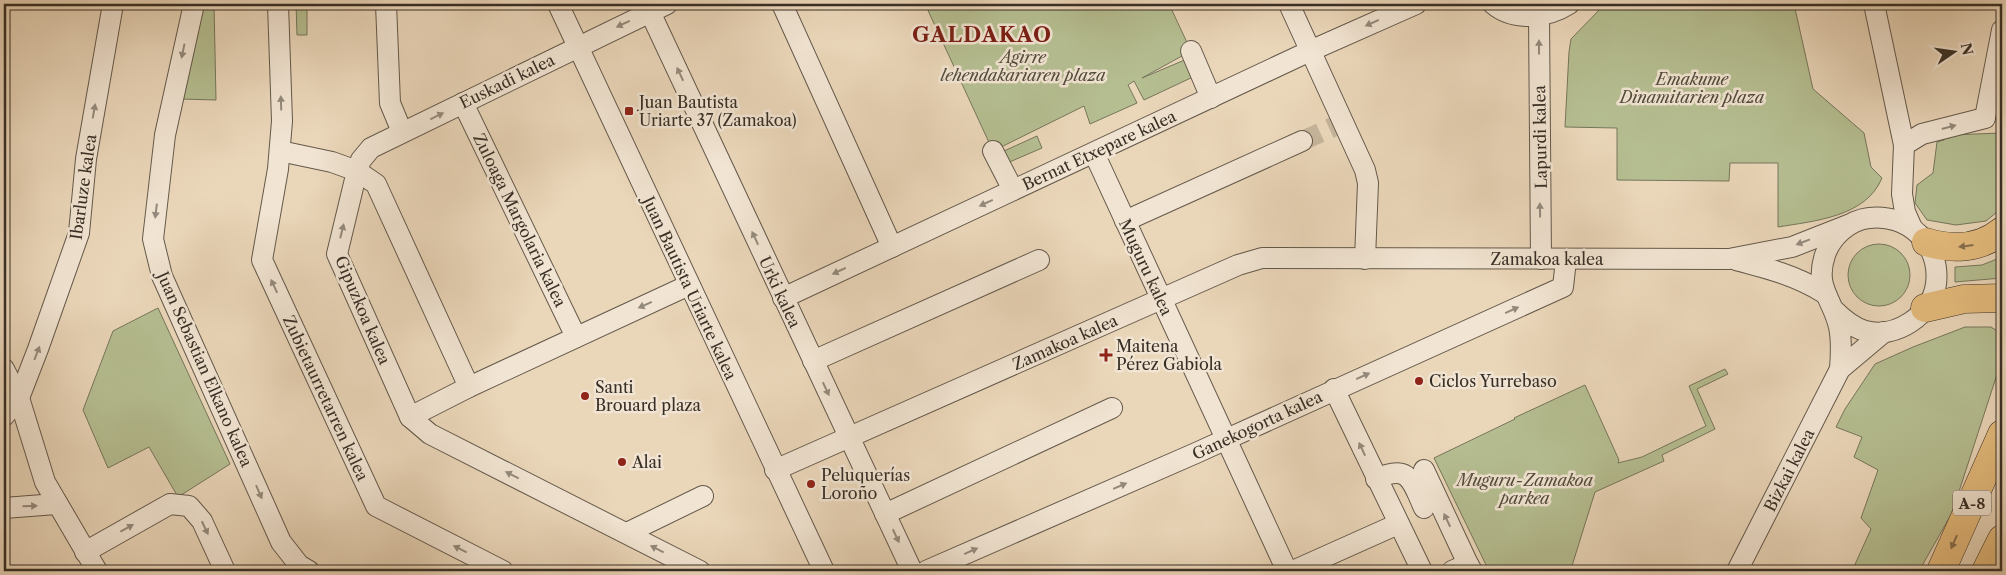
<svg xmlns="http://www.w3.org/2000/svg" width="2006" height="575" viewBox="0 0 2006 575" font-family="'Libre Caslon Text',serif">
	<rect width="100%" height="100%" fill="#ead6b9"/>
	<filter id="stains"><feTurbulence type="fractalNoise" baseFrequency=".004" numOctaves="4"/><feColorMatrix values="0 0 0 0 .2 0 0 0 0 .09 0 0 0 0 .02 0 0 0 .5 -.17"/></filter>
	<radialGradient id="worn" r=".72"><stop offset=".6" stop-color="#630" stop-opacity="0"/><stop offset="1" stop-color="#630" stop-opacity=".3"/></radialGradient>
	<!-- green -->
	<g fill="#b5be91" stroke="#76765c">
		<path d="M 204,4 L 214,4 L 216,100 L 181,99 Z"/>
		<path d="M 296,4 L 307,4 L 307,35 L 297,35 Z"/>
		<path d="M 925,4 L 1169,4 L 1191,51 L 1142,78 L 1187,59 L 1195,76 L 1144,100 L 1134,81 L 1128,85 L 1137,103 L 1090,124 L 1084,106 L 993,151 Z"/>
		<path d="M 1605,4 L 1794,4 L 1813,89 L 1864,133 L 1871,167 L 1882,178 C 1866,217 1814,221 1778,227 L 1778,163 L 1730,163 L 1729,181 L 1617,180 L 1617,128 L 1565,127 L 1569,52 L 1571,39 Z"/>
		<path d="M 2002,133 L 2002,208 L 1986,221 L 1956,225 L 1927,220 L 1915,203 L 1917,185 L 1933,173 L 1937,142 L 1944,140 L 1949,135 Z"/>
		<path d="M 1037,136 L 1042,148 L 998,167 L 993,156 Z"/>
		<circle cx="1879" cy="275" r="31"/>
		<path d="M 2002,257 L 2002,278 L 1955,282 L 1955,267 L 1982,265 Z"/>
		<path d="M 158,308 L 230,464 L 178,497 L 149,447 L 108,468 L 83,410 L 113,331 Z"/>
		<path d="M 1965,327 L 1991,327 L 2002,334 L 2002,359 L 1952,513 L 1919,571 L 1831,571 L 1835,567 L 1852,571 L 1871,529 L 1861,518 L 1878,470 L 1854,457 L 1862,437 L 1836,427 L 1845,409 L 1875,364 L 1913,347 Z"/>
		<path d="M 1725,369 L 1728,374 L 1697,389 L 1715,429 L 1662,455 L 1664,461 L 1595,492 L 1571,569 L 1568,571 L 1489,571 L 1434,458 L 1515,419 L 1514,418 L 1585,385 L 1619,460 L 1618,463 L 1642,457 L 1706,426 L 1689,386 Z"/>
	</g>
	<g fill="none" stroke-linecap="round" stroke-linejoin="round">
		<!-- minor-tunnel -->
		<path stroke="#c6b59c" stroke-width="20" stroke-dasharray="20 10" stroke-linecap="butt" d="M 1302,141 L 1344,122"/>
		<!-- minor casing -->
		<g stroke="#64594b" stroke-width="22">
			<g id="minor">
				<path d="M 194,4 L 165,135 L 153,239 L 162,276 L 281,542 L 299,565 L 309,571"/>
				<path d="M 278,4 L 282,121 L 278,169 L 262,260 L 376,506 L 503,571"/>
				<path d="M 386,4 L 390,103 L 402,132"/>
				<path d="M 558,4 L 824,571"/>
				<path d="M 667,4 L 371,148 L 361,160 L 357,171 L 337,254 L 410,417 L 430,434 L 700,571"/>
				<path d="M 782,4 L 892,247"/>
				<path d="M 1289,4 L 1365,170 L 1368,183 L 1365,259"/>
				<path d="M 1493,4 C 1514,22 1547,18 1569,4"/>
				<path d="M 1874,4 L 1904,145 L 1902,194 L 1905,212 L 1912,228"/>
				<path d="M 650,12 L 912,571"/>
				<path d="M 1539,16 L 1541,259"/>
				<path d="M 1191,51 L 1211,98"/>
				<path d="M 463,103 L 576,337"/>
				<path d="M 1904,145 L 1922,134 L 1985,118 L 2002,30"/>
				<path d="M 280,151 L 332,162 L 357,171 L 376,184 L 469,387"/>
				<path d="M 993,151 L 1013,190"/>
				<path d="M 1094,153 L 1287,571"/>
				<path d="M 1125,221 L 1302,141"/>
				<path d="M 1736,260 C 1767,268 1797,276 1824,293"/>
				<path d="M 783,298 L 1310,51 L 1416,4"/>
				<path d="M 1834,310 C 1843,319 1852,327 1865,331 C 1896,339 1932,315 1936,284 C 1941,244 1907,213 1869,218 C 1849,220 1831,237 1825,255 C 1814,288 1833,299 1839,327 C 1842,341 1841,356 1840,369"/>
				<path d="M 813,361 L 1039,260"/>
				<path d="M 4,369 L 19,398 L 45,482 L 97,571"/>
				<path d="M 1334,389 L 1422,571"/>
				<path d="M 4,416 L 19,398 L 38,349 L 79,233 L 86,159 L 113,4"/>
				<path d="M 410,417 L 469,387 L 689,285"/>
				<path d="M 775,470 L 1238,265 L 1262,258 L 1729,259 L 1792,247 L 1848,225"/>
				<path d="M 1424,470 L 1468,564"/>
				<path d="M 1376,479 C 1410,463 1412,482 1424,508"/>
				<path d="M 4,508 L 56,504"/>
				<path d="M 885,514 L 1112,408"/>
				<path d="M 627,533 L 703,496"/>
				<path d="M 85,552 L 170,504 L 189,506 L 202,521 L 225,571"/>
				<path d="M 926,571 L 1196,453 L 1563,287 L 1566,260"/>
				<path d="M 1293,571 L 1398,524"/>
				<path d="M 1452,571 L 1468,564 L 1472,571"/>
				<path d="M 1737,571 L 1840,369 L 1884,332"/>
			</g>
		</g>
		<!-- highway casing -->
		<g stroke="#382f26" stroke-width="29">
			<g id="highway">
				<path d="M 1926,242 C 1952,250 1980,249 2002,231"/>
				<path d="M 1925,308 L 1964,299 L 2002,298"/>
				<path d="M 1941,571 L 2002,434"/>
				<path d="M 1986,571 L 2002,539"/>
			</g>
		</g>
		<!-- minor -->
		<use href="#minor" stroke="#f1e4d2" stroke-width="20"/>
		<!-- highway -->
		<use href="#highway" stroke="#e5bb7c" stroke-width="28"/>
	</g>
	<!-- one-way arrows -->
	<defs><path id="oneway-solid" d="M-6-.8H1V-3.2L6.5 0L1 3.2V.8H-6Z" transform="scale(1.25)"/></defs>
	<g fill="#948a7c">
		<use href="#oneway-solid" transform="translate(1372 23) rotate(156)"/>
		<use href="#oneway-solid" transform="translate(623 24) rotate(155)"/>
		<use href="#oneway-solid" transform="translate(1539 47) rotate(-90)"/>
		<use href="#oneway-solid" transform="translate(183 51) rotate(102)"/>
		<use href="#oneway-solid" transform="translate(680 74) rotate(-115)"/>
		<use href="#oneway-solid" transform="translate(281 103) rotate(-92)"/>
		<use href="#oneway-solid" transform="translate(94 111) rotate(-80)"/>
		<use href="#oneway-solid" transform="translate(437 116) rotate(-26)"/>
		<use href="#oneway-solid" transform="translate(1949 127) rotate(-15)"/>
		<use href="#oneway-solid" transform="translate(986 203) rotate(155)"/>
		<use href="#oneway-solid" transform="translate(1540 210) rotate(-91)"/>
		<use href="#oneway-solid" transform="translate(156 211) rotate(97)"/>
		<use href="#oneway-solid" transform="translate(342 231) rotate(-76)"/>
		<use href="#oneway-solid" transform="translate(755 238) rotate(-115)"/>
		<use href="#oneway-solid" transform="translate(1803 242) rotate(159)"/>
		<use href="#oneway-solid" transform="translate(839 271) rotate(155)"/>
		<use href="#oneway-solid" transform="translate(274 286) rotate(-115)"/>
		<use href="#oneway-solid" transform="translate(645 305) rotate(156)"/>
		<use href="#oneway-solid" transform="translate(1512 310) rotate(-24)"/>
		<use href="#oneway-solid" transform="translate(37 353) rotate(-69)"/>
		<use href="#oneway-solid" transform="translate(1363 376) rotate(-24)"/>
		<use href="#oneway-solid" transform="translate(826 389) rotate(65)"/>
		<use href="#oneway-solid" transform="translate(1362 449) rotate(-115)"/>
		<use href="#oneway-solid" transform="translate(512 475) rotate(-153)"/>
		<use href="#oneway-solid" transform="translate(1120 486) rotate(-23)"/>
		<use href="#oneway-solid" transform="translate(259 492) rotate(66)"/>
		<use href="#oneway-solid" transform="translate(30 506) rotate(-2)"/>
		<use href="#oneway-solid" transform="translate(1447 520) rotate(-115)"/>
		<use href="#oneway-solid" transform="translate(127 528) rotate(-29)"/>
		<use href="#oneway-solid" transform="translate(205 528) rotate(65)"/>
		<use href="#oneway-solid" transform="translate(896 536) rotate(65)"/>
		<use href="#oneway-solid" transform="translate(460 549) rotate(-153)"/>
		<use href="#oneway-solid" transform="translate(657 549) rotate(-153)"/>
		<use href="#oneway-solid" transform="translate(971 551) rotate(-24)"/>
	</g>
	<g fill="#866e4d">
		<use href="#oneway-solid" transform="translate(1966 246) rotate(173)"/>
		<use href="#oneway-solid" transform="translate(1954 542) rotate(114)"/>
	</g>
	<!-- markers -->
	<g fill="#8f2418" stroke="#f1e4d2" stroke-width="2">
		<rect x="624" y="106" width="10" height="10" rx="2.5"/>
		<path d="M1103.5 347.5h5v5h5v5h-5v5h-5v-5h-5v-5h5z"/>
		<circle cx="1419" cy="381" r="5"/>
		<circle cx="585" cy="396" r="5"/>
		<circle cx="622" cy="462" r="5"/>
		<circle cx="811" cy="484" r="5"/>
	</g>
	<g text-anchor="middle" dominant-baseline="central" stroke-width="5" stroke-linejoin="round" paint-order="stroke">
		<!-- shield labels -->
		<rect fill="#f1e4d2" stroke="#70655a" stroke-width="1" x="1953" y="490.5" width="38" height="25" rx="4"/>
		<g font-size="15" font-weight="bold" fill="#382f26">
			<text x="1972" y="503">A-8</text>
		</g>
		<!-- park labels -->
		<g font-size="16" font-style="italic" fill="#514c3b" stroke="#f1e4d2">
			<text x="1023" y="57">Agirre<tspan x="1023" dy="18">lehendakariaren plaza</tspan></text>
			<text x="1692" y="79">Emakume<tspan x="1692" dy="18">Dinamitarien plaza</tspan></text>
			<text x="1525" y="480">Muguru-Zamakoa<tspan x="1525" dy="18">parkea</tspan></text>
		</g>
		<!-- street labels -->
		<g font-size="16" fill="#382f26" stroke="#f1e4d2">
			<text transform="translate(507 81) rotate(-26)">Euskadi kalea</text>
			<text transform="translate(1540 137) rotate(-91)">Lapurdi kalea</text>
			<text transform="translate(1099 150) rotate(-25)">Bernat Etxepare kalea</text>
			<text transform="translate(83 187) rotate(-82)">Ibarluze kalea</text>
			<text transform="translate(520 220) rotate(64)">Zuloaga Margolaria kalea</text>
			<text x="1547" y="259">Zamakoa kalea</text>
			<text transform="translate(1146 267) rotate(65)">Muguru kalea</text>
			<text transform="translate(690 288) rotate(65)">Juan Bautista Uriarte kalea</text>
			<text transform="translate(780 292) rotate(65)">Urki kalea</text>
			<text transform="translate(363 310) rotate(67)">Gipuzkoa kalea</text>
			<text transform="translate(1065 342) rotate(-24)">Zamakoa kalea</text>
			<text transform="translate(205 369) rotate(66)">Juan Sebastian Elkano kalea</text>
			<text transform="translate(326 398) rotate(65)">Zubietaurretarren kalea</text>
			<text transform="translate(1257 425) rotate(-25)">Ganekogorta kalea</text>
			<text transform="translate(1789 470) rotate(-63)">Bizkai kalea</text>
		</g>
		<!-- poi labels -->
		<g font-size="16" fill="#382f26" stroke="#f1e4d2" text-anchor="start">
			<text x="639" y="102">Juan Bautista<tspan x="639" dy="18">Uriarte 37 (Zamakoa)</tspan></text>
			<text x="1116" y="346">Maitena<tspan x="1116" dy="18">Pérez Gabiola</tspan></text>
			<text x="1429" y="381">Ciclos Yurrebaso</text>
			<text x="595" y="387">Santi<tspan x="595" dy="18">Brouard plaza</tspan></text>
			<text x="632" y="462">Alai</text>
			<text x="821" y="475">Peluquerías<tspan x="821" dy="18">Loroño</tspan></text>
		</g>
		<!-- district labels -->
		<g font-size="21" font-weight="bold" letter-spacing="1" fill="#7a1f14" stroke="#f1e4d2">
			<text x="982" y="34">GALDAKAO</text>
		</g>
	</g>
	<!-- margin -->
	<rect width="2006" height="575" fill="none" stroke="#ead6b9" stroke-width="20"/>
	<rect x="5" y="5" width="1996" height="565" fill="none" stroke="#382f26" stroke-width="2.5"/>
	<rect x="10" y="10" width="1986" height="555" fill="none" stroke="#382f26"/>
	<!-- north arrow -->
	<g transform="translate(1954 52) rotate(77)" stroke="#f1e4d2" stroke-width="4" paint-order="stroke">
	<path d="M0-4L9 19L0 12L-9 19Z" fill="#382f26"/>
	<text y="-8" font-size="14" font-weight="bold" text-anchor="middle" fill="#382f26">N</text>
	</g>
	<rect width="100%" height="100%" filter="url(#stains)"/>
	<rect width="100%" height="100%" fill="url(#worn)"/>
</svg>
